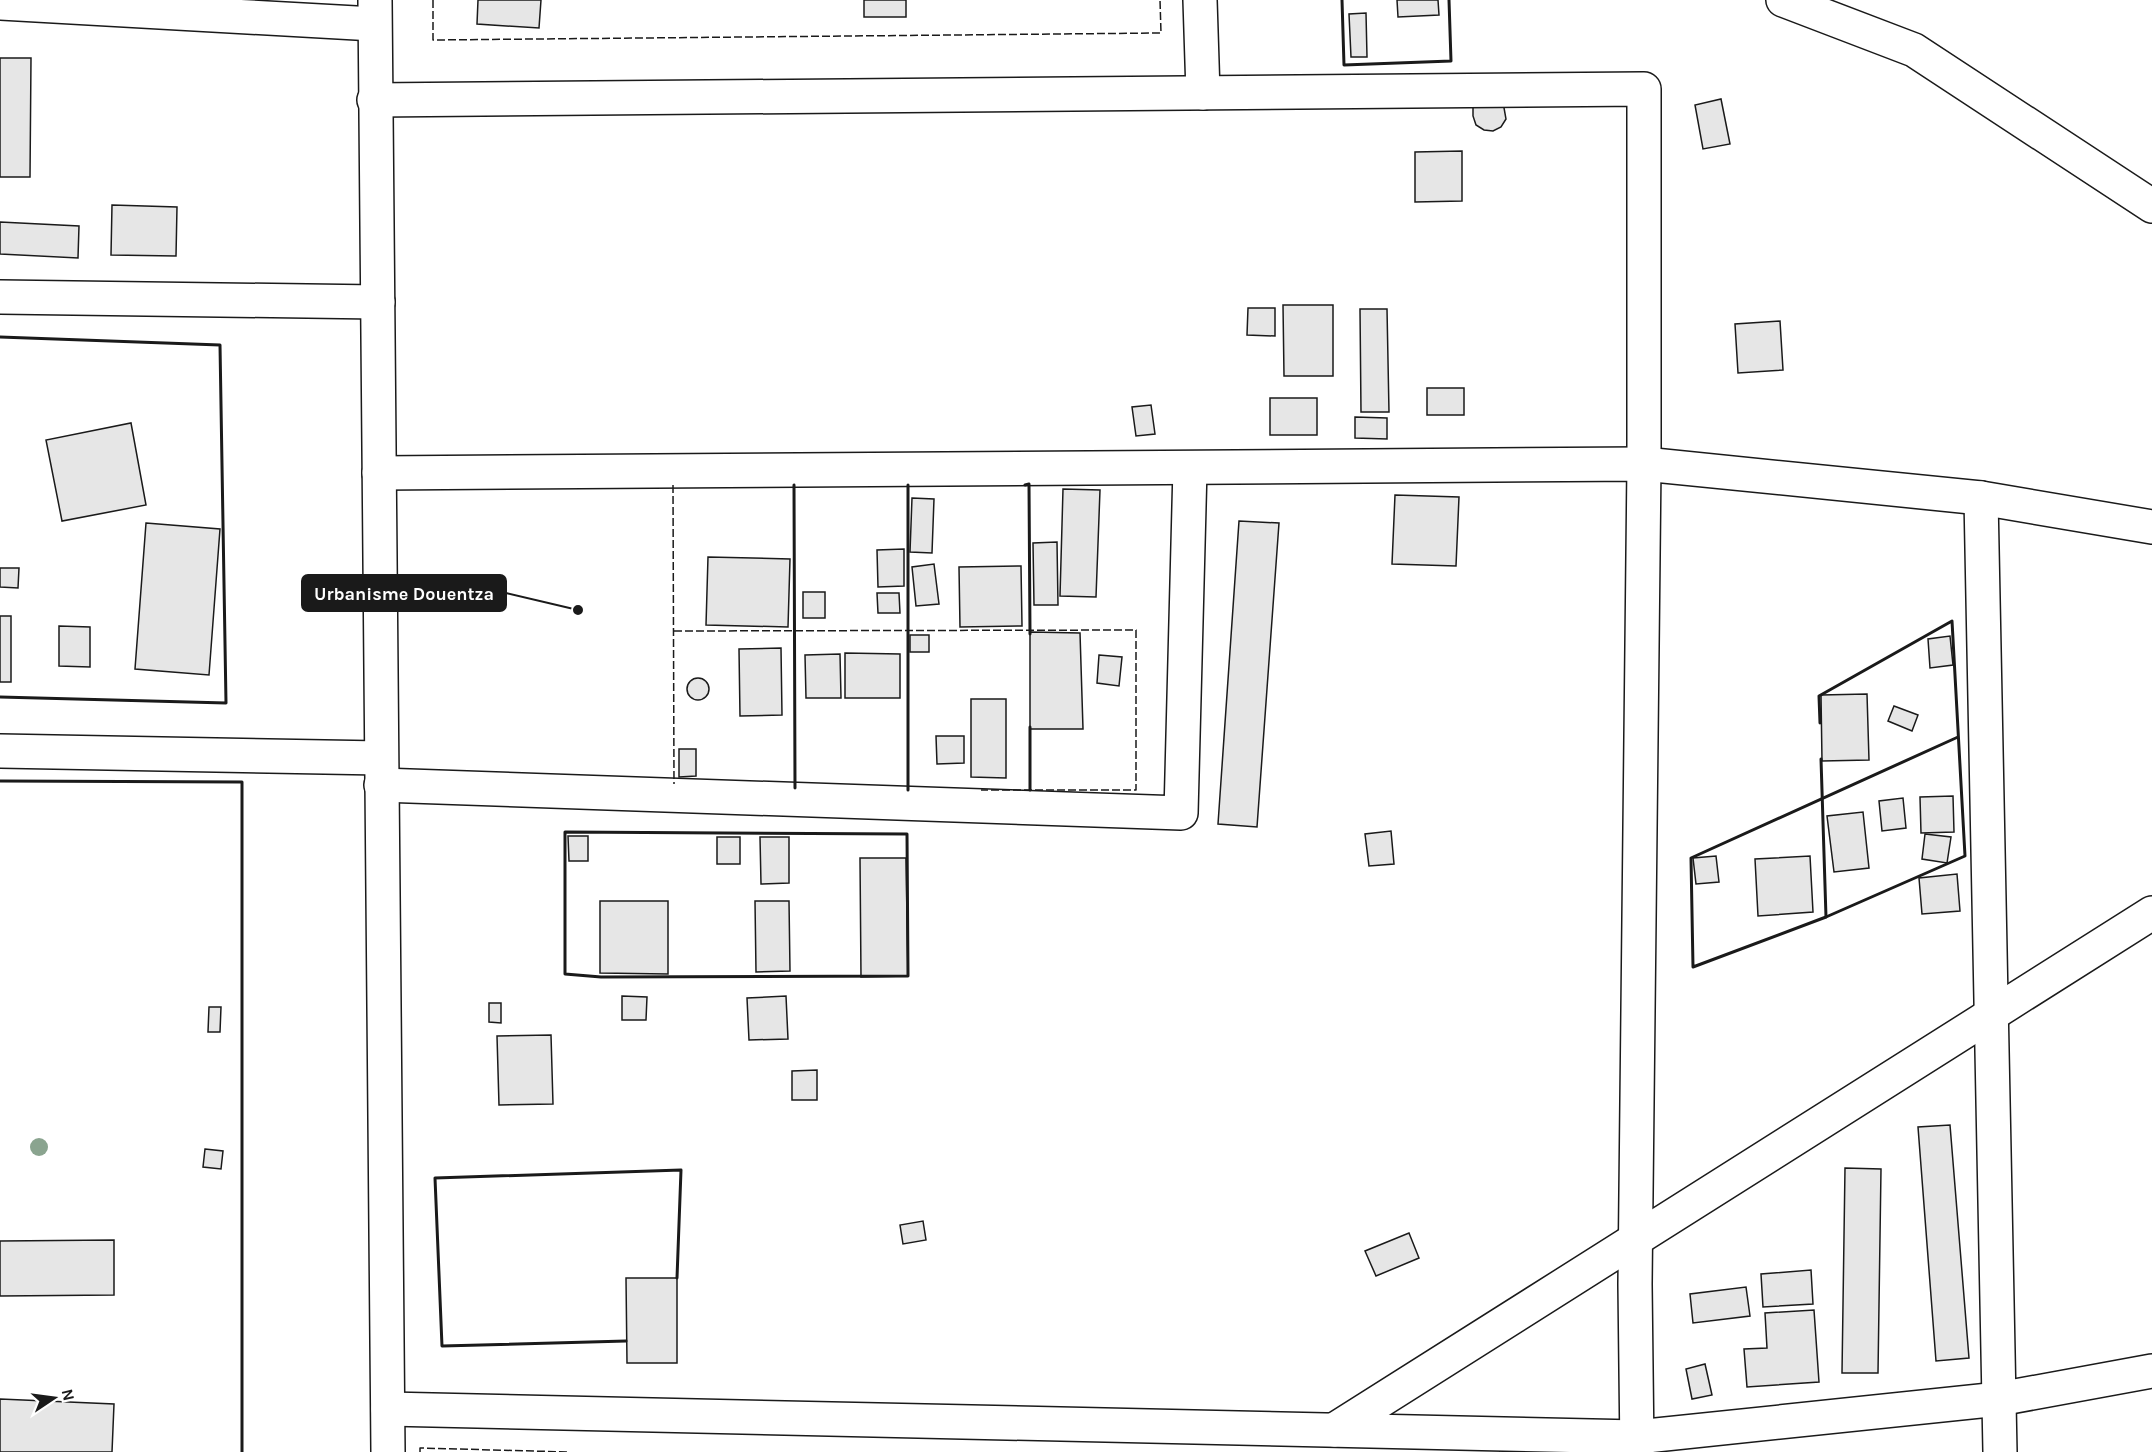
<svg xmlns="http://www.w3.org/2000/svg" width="2152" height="1452" viewBox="0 0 2152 1452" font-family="Karla,sans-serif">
	<rect width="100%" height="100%" fill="#fff"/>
	<!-- building -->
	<g fill="#e6e6e6" stroke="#1a1a1a" stroke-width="1.5">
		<path d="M 478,0 L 541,0 L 539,28 L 477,24 Z"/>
		<rect x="864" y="0" width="42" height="17"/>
		<path d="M 1397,0 L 1438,0 L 1439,15 L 1398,17 Z"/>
		<path d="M 1366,13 L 1367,57 L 1351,57 L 1349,14 Z"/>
		<path d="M 0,58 L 31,58 L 30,177 L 0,177 Z"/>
		<path d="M 1721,99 L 1730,144 L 1703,149 L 1695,105 Z"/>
		<path d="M 1479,100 L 1503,102 L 1506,119 L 1501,127 L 1493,131 L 1484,130 L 1476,125 L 1473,116 L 1473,107 Z"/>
		<path d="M 1462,151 L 1462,201 L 1415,202 L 1415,152 Z"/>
		<path d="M 112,205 L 177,207 L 176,256 L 111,255 Z"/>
		<path d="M 0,222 L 79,226 L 78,258 L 0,254 Z"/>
		<path d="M 1283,305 L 1333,305 L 1333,376 L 1284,376 Z"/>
		<path d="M 1248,308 L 1275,308 L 1275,336 L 1247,335 Z"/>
		<path d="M 1360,309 L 1387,309 L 1389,412 L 1361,412 Z"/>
		<path d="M 1780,321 L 1783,370 L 1738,373 L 1735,324 Z"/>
		<rect x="1427" y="388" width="37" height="27"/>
		<rect x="1270" y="398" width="47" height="37"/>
		<path d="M 1151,405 L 1155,434 L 1136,436 L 1132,407 Z"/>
		<path d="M 1355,417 L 1387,418 L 1387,439 L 1355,438 Z"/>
		<path d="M 131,423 L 146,505 L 62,521 L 46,440 Z"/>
		<path d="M 1063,489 L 1100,490 L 1096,597 L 1060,596 Z"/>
		<path d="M 1395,495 L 1459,497 L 1456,566 L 1392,564 Z"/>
		<path d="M 912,498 L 934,499 L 932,553 L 910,552 Z"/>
		<path d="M 1239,521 L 1279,523 L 1257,827 L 1218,824 Z"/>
		<path d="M 146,523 L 220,529 L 209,675 L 135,669 Z"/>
		<path d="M 1057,542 L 1058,605 L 1034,605 L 1033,543 Z"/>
		<path d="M 904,549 L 904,586 L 878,587 L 877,550 Z"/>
		<path d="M 708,557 L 790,559 L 788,627 L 706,625 Z"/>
		<path d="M 934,564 L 939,604 L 916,606 L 912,567 Z"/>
		<path d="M 1021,566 L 1022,626 L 960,627 L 959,567 Z"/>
		<path d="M 0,568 L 19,568 L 18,588 L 0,587 Z"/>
		<rect x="803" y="592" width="22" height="26"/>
		<path d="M 877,593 L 899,593 L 900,613 L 878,613 Z"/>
		<rect x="0" y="616" width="11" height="66"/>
		<path d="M 59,626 L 90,627 L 90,667 L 59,666 Z"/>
		<path d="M 1030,632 L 1080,633 L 1083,729 L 1030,729 Z"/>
		<rect x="910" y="635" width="19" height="17"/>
		<path d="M 1950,636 L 1953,665 L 1930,668 L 1928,639 Z"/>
		<path d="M 781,648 L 782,715 L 740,716 L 739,649 Z"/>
		<path d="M 845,653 L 900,654 L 900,698 L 845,698 Z"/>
		<path d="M 840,654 L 841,698 L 806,698 L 805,655 Z"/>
		<path d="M 1099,655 L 1122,657 L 1119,686 L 1097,683 Z"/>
		<circle cx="698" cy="689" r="11"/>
		<path d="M 1867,694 L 1869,760 L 1822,761 L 1821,695 Z"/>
		<path d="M 971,699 L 1006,699 L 1006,778 L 971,777 Z"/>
		<path d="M 1894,706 L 1918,715 L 1912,731 L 1888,721 Z"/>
		<path d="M 936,736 L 964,736 L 964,763 L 937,764 Z"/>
		<path d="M 679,749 L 696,749 L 696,776 L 679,777 Z"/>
		<path d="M 1953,796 L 1954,832 L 1921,833 L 1920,797 Z"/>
		<path d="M 1903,798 L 1906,828 L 1882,831 L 1879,801 Z"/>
		<path d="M 1863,812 L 1869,868 L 1834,872 L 1827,816 Z"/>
		<path d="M 1391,831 L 1394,864 L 1369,866 L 1365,834 Z"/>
		<path d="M 1925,834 L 1951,837 L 1947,863 L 1922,859 Z"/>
		<path d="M 568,836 L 588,836 L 588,861 L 569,861 Z"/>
		<rect x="717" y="837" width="23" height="27"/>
		<path d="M 760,837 L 789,837 L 789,883 L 761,884 Z"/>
		<path d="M 1716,856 L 1719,882 L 1696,884 L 1693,858 Z"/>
		<path d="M 1810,856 L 1813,912 L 1758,916 L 1755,859 Z"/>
		<path d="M 860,858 L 906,858 L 908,976 L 861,977 Z"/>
		<path d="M 1957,874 L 1960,911 L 1922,914 L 1919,878 Z"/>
		<path d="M 600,901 L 668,901 L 668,974 L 600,973 Z"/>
		<path d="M 755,901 L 789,901 L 790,971 L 756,972 Z"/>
		<path d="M 622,996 L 647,997 L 646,1020 L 622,1020 Z"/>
		<path d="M 786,996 L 788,1039 L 749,1040 L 747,998 Z"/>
		<path d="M 489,1003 L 501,1003 L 501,1023 L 489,1022 Z"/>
		<path d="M 209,1007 L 221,1007 L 220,1032 L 208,1032 Z"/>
		<path d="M 551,1035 L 553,1104 L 499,1105 L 497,1036 Z"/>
		<path d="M 817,1070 L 817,1100 L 792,1100 L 792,1071 Z"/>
		<path d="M 1950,1125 L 1969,1358 L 1936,1361 L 1918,1127 Z"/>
		<path d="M 205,1149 L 223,1151 L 221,1169 L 203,1167 Z"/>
		<path d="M 1845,1168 L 1881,1169 L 1878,1373 L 1842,1373 Z"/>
		<path d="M 923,1221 L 926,1240 L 903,1244 L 900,1225 Z"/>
		<path d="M 1409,1233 L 1419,1258 L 1376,1276 L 1365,1251 Z"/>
		<path d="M 114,1240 L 114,1295 L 0,1296 L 0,1241 Z"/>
		<path d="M 1811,1270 L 1813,1304 L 1763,1307 L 1761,1274 Z"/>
		<path d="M 626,1278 L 677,1278 L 677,1363 L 627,1363 Z"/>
		<path d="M 1746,1287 L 1750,1316 L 1693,1323 L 1690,1294 Z"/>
		<path d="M 1814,1310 L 1819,1382 L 1747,1387 L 1744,1349 L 1767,1348 L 1765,1313 Z"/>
		<path d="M 1705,1364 L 1712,1395 L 1692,1399 L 1686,1369 Z"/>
		<path d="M 0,1399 L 114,1404 L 112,1452 L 0,1452 Z"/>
	</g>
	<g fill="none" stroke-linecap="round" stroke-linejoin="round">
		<!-- minor casing -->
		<g stroke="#1a1a1a" stroke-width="36">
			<g id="minor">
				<path d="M 1200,0 L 1203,93"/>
				<path d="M 1783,0 L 1914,50 L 2152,206"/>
				<path d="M 0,3 L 374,24"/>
				<path d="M 374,100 L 1644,89 L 1644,464 L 1635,1284 L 1637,1452"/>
				<path d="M 0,297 L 378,302"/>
				<path d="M 379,473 L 1644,464 L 1981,498 L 2152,527"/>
				<path d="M 1981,498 L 2000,1452"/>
				<path d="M 0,751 L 381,758"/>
				<path d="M 381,785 L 1181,813 L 1190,468"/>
				<path d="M 388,1409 L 1637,1437 L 1999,1399 L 2152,1371"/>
				<path d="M 1334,1430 L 2152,913"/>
			</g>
		</g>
		<!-- secondary casing -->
		<g stroke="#1a1a1a" stroke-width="36">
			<path id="secondary" d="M 375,0 L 388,1452"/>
		</g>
		<!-- minor -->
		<use href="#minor" stroke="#fff" stroke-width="33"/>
		<!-- secondary -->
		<use href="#secondary" stroke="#fff" stroke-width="33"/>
		<!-- fence -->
		<g stroke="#1a1a1a" stroke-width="1.5" stroke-dasharray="8 3" stroke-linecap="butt">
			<path d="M 433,0 L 433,40 L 1161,33 L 1160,0"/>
			<path d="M 673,485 L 674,784"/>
			<path d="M 674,631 L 1136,630 L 1136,790 L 981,790"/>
			<path d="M 420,1452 L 420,1448 L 569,1452"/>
			<path d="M 1499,1452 L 1500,1452"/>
		</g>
		<!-- wall -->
		<g stroke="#1a1a1a" stroke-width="3">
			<path d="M 1342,0 L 1344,65 L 1451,61 L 1449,0"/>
			<path d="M 0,337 L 220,345 L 226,703 L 0,697"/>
			<path d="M 794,485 L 795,788"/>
			<path d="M 908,485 L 908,790"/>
			<path d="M 1025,485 L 1029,484 L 1030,634"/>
			<path d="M 1820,723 L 1819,696 L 1952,621 L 1965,856 L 1826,917 L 1693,967 L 1691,858 L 1958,737"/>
			<path d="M 1030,727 L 1030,790"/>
			<path d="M 1821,759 L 1826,917"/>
			<path d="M 0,781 L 242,782 L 242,1452"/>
			<path d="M 565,832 L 907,834 L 908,976 L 601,977 L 565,974 Z"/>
			<path d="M 626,1341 L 442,1346 L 435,1178 L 681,1170 L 677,1278"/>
		</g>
	</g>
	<!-- trees -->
	<circle fill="#8aa48f" cx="39" cy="1147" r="9"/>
	<!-- callouts -->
	<path fill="none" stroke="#1a1a1a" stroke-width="2" d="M578 610L506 593"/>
	<circle fill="#1a1a1a" stroke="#fff" stroke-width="2" cx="578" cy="610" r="6"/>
	<rect fill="#1a1a1a" stroke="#1a1a1a" stroke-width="2" x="302" y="575" width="204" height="36" rx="6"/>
	<g font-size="18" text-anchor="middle" font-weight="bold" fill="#fff">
		<text x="404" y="600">Urbanisme Douentza</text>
	</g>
	<!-- north arrow -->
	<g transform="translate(54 1398) rotate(77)" stroke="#ffffff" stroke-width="4.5" paint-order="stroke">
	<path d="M0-4.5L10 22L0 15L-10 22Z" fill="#1a1a1a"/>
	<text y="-9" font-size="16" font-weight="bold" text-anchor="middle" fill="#1a1a1a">N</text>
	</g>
</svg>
